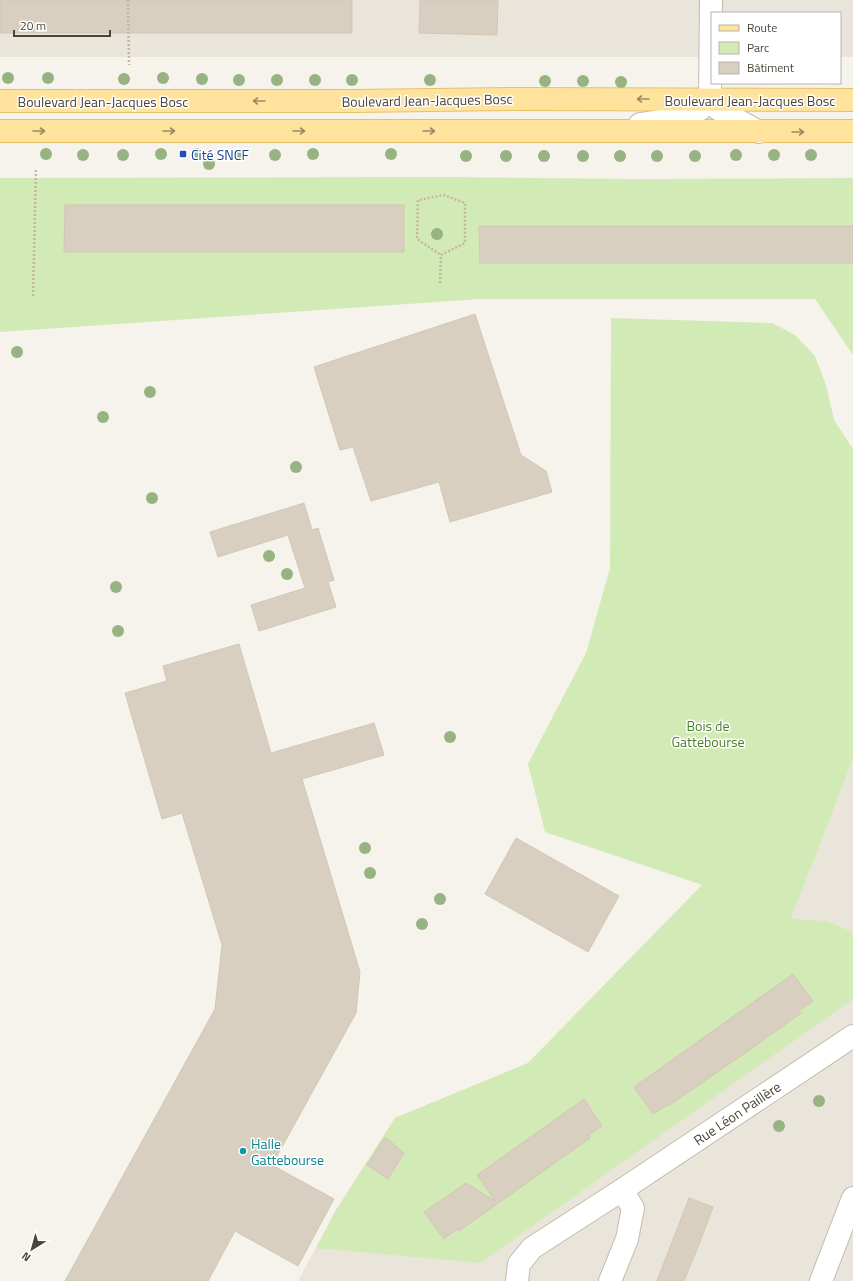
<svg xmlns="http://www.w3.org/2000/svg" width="853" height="1281" viewBox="0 0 853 1281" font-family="'Titillium Web',sans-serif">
	<rect width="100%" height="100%" fill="#f6f3ec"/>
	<!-- residential -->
	<g fill="#eae5da">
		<path d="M 0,0 L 853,0 L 853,57 L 840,57 L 840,13 L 712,13 L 712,57 L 0,57 Z"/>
		<path d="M 853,759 L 853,1281 L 298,1281 L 336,1210 L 395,1118 L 528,1063 L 702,885 L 791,919 Z"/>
	</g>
	<!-- green -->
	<g fill="#d2eab5">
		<path d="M 443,177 L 640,179 L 853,178 L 853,355 L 815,299 L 480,299 L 0,332 L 0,178 Z"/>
		<path d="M 611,318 L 772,323 L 795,335 L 815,356 L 826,385 L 834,420 L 853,449 L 853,759 L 791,919 L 826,921 L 853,932 L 853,999 L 480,1263 L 316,1248 L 336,1210 L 395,1118 L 528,1063 L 702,885 L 545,832 L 528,764 L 586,653 L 610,568 Z"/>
	</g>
	<!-- building -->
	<g fill="#d8cfc1" stroke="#d3c7b4">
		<rect x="0" y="0" width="352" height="33"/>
		<path d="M 420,0 L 498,0 L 497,35 L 419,33 Z"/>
		<path d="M 65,205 L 404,205 L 404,252 L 64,252 Z"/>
		<path d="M 479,226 L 853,226 L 853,263 L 480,263 Z"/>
		<path d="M 475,314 L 521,455 L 546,471 L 552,492 L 450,522 L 439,482 L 371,501 L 353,447 L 340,450 L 314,367 Z"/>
		<path d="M 304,503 L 312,530 L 318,528 L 334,580 L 328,582 L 336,607 L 259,631 L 251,605 L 305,588 L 288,535 L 218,557 L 210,532 Z"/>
		<path d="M 239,644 L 271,753 L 374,723 L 384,755 L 302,779 L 360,972 L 356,1013 L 272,1165 L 334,1199 L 298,1266 L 235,1231 L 208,1281 L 65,1281 L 215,1009 L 222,945 L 182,813 L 162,819 L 125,693 L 167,681 L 163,666 Z"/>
		<path d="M 516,838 L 619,896 L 588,952 L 485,894 Z"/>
		<path d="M 793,974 L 813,1001 L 799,1011 L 801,1013 L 748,1051 L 668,1106 L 667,1105 L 653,1114 L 634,1087 Z"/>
		<path d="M 584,1099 L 602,1126 L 589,1135 L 590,1138 L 459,1231 L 457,1229 L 444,1239 L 424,1212 L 466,1183 L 495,1201 L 477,1175 Z"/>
		<path d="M 385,1137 L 404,1153 L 388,1179 L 367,1165 Z"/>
		<path d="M 689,1198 L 713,1207 L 698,1247 L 684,1281 L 657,1281 Z"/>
	</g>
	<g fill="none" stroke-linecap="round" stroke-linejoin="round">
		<!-- minor casing -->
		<g stroke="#c2bbae" stroke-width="24">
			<g id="minor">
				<path d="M 710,100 L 711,0"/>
				<path d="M 710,100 L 718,109 L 759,132"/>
				<path d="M 640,124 L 686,117 L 699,110 L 710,100"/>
				<path d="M 517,1281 L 519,1264 L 532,1248 L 622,1190 L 853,1036"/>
				<path d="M 610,1281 L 627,1239 L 633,1208 L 622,1190"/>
			</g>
		</g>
		<!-- tertiary casing -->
		<g stroke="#c2bbae" stroke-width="24">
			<path id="tertiary" d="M 821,1281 L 853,1198"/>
		</g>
		<!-- primary casing -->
		<g stroke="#e6c16a" stroke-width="24">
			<g id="primary">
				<path d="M 0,101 L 354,101 L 516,99 L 853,100"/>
				<path d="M 0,131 L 853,131"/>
			</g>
		</g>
		<!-- path -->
		<g stroke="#c4b79f" stroke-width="2.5" stroke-dasharray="2 2" stroke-linecap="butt">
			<path d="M 128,0 L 129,65"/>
			<path d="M 440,283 L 441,255 L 465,243 L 465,203 L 444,195 L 418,200 L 417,239 L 441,255"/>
			<path d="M 33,296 L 36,168"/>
		</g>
		<!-- minor -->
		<use href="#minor" stroke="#fff" stroke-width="22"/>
		<!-- tertiary -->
		<use href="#tertiary" stroke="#fff" stroke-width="22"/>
		<!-- primary -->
		<use href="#primary" stroke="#ffe39c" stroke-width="22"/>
	</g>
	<!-- trees -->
	<g fill="#97b381">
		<circle cx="8" cy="78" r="6"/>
		<circle cx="48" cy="78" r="6"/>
		<circle cx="163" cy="78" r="6"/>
		<circle cx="124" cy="79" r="6"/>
		<circle cx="202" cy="79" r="6"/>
		<circle cx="239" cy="80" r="6"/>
		<circle cx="277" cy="80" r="6"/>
		<circle cx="315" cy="80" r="6"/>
		<circle cx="352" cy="80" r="6"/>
		<circle cx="430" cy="80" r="6"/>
		<circle cx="545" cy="81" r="6"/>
		<circle cx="583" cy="81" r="6"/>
		<circle cx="621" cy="82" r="6"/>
		<circle cx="46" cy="154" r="6"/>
		<circle cx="161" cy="154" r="6"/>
		<circle cx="197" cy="154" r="6"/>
		<circle cx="313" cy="154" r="6"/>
		<circle cx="391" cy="154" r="6"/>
		<circle cx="83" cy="155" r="6"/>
		<circle cx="123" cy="155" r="6"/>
		<circle cx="239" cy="155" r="6"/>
		<circle cx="275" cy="155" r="6"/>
		<circle cx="736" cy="155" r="6"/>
		<circle cx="774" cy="155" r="6"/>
		<circle cx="811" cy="155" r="6"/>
		<circle cx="466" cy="156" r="6"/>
		<circle cx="506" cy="156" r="6"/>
		<circle cx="544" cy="156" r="6"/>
		<circle cx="583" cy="156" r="6"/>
		<circle cx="620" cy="156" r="6"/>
		<circle cx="657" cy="156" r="6"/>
		<circle cx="695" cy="156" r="6"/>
		<circle cx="209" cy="164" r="6"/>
		<circle cx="437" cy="234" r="6"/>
		<circle cx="17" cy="352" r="6"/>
		<circle cx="150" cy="392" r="6"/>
		<circle cx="103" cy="417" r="6"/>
		<circle cx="296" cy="467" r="6"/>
		<circle cx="152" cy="498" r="6"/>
		<circle cx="269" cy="556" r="6"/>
		<circle cx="287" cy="574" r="6"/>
		<circle cx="116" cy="587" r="6"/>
		<circle cx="118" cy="631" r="6"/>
		<circle cx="450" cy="737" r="6"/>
		<circle cx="365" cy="848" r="6"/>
		<circle cx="370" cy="873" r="6"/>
		<circle cx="440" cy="899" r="6"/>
		<circle cx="422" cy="924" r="6"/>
		<circle cx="819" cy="1101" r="6"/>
		<circle cx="779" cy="1126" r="6"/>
	</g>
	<!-- one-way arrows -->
	<defs><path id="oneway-shaft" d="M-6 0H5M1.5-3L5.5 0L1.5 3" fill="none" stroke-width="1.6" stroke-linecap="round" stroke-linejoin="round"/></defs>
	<g stroke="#9c8c66">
		<use href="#oneway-shaft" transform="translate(643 99) rotate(-180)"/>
		<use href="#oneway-shaft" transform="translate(259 101) rotate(180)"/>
		<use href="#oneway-shaft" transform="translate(39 131)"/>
		<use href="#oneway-shaft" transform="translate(169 131)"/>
		<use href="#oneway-shaft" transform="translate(299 131)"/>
		<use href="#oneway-shaft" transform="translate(429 131)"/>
		<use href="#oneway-shaft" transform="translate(798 132)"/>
	</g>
	<!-- markers -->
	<rect fill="#1a4fb4" stroke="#fff" stroke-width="1.5" x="179" y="150" width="8" height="8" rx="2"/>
	<circle fill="#0f9aa8" stroke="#fff" stroke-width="1.5" cx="243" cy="1151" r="4"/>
	<g text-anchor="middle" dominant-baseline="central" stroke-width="3" stroke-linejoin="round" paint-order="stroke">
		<!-- street labels -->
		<g font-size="14" fill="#4b4439" stroke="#fff">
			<text transform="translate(427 100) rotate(-1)">Boulevard Jean-Jacques Bosc</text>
			<text x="750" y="100">Boulevard Jean-Jacques Bosc</text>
			<text x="103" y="101">Boulevard Jean-Jacques Bosc</text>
			<text transform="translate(737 1113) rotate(-34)">Rue Léon Paillère</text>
		</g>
		<!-- transit labels -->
		<g font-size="14" fill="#164399" stroke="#fff" text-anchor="start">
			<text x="191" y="154">Cité SNCF</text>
		</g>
		<!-- park labels -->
		<g font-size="14" fill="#4a7f2a" stroke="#fff">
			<text x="708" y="725">Bois de<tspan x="708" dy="16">Gattebourse</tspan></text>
		</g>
		<!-- culture labels -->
		<g font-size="14" fill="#0d838f" stroke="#fff" text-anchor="start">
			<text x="251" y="1143">Halle<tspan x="251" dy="16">Gattebourse</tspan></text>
		</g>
	</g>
	<!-- legend -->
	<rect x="711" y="12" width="130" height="72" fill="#ffffff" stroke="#b7b4b0"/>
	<rect x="719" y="25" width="20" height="6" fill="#ffe39c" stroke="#b7b4b0"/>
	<text x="747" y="32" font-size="12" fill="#4b4439">Route</text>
	<rect x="719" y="42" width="20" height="12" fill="#d2eab5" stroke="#b7b4b0"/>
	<text x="747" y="52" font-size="12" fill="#4b4439">Parc</text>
	<rect x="719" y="62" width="20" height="12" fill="#d8cfc1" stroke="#b7b4b0"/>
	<text x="747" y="72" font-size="12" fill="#4b4439">Bâtiment</text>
	<!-- north arrow -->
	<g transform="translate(32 1249) rotate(217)" stroke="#ffffff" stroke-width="3" paint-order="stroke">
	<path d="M0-3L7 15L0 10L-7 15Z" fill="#4b4439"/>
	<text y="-6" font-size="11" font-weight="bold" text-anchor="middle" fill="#4b4439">N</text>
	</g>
	<!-- scale -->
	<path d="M14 30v6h96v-6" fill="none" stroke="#4b4439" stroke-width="2"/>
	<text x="20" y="30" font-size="12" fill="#4b4439" stroke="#ffffff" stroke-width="3" paint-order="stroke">20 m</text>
</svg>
